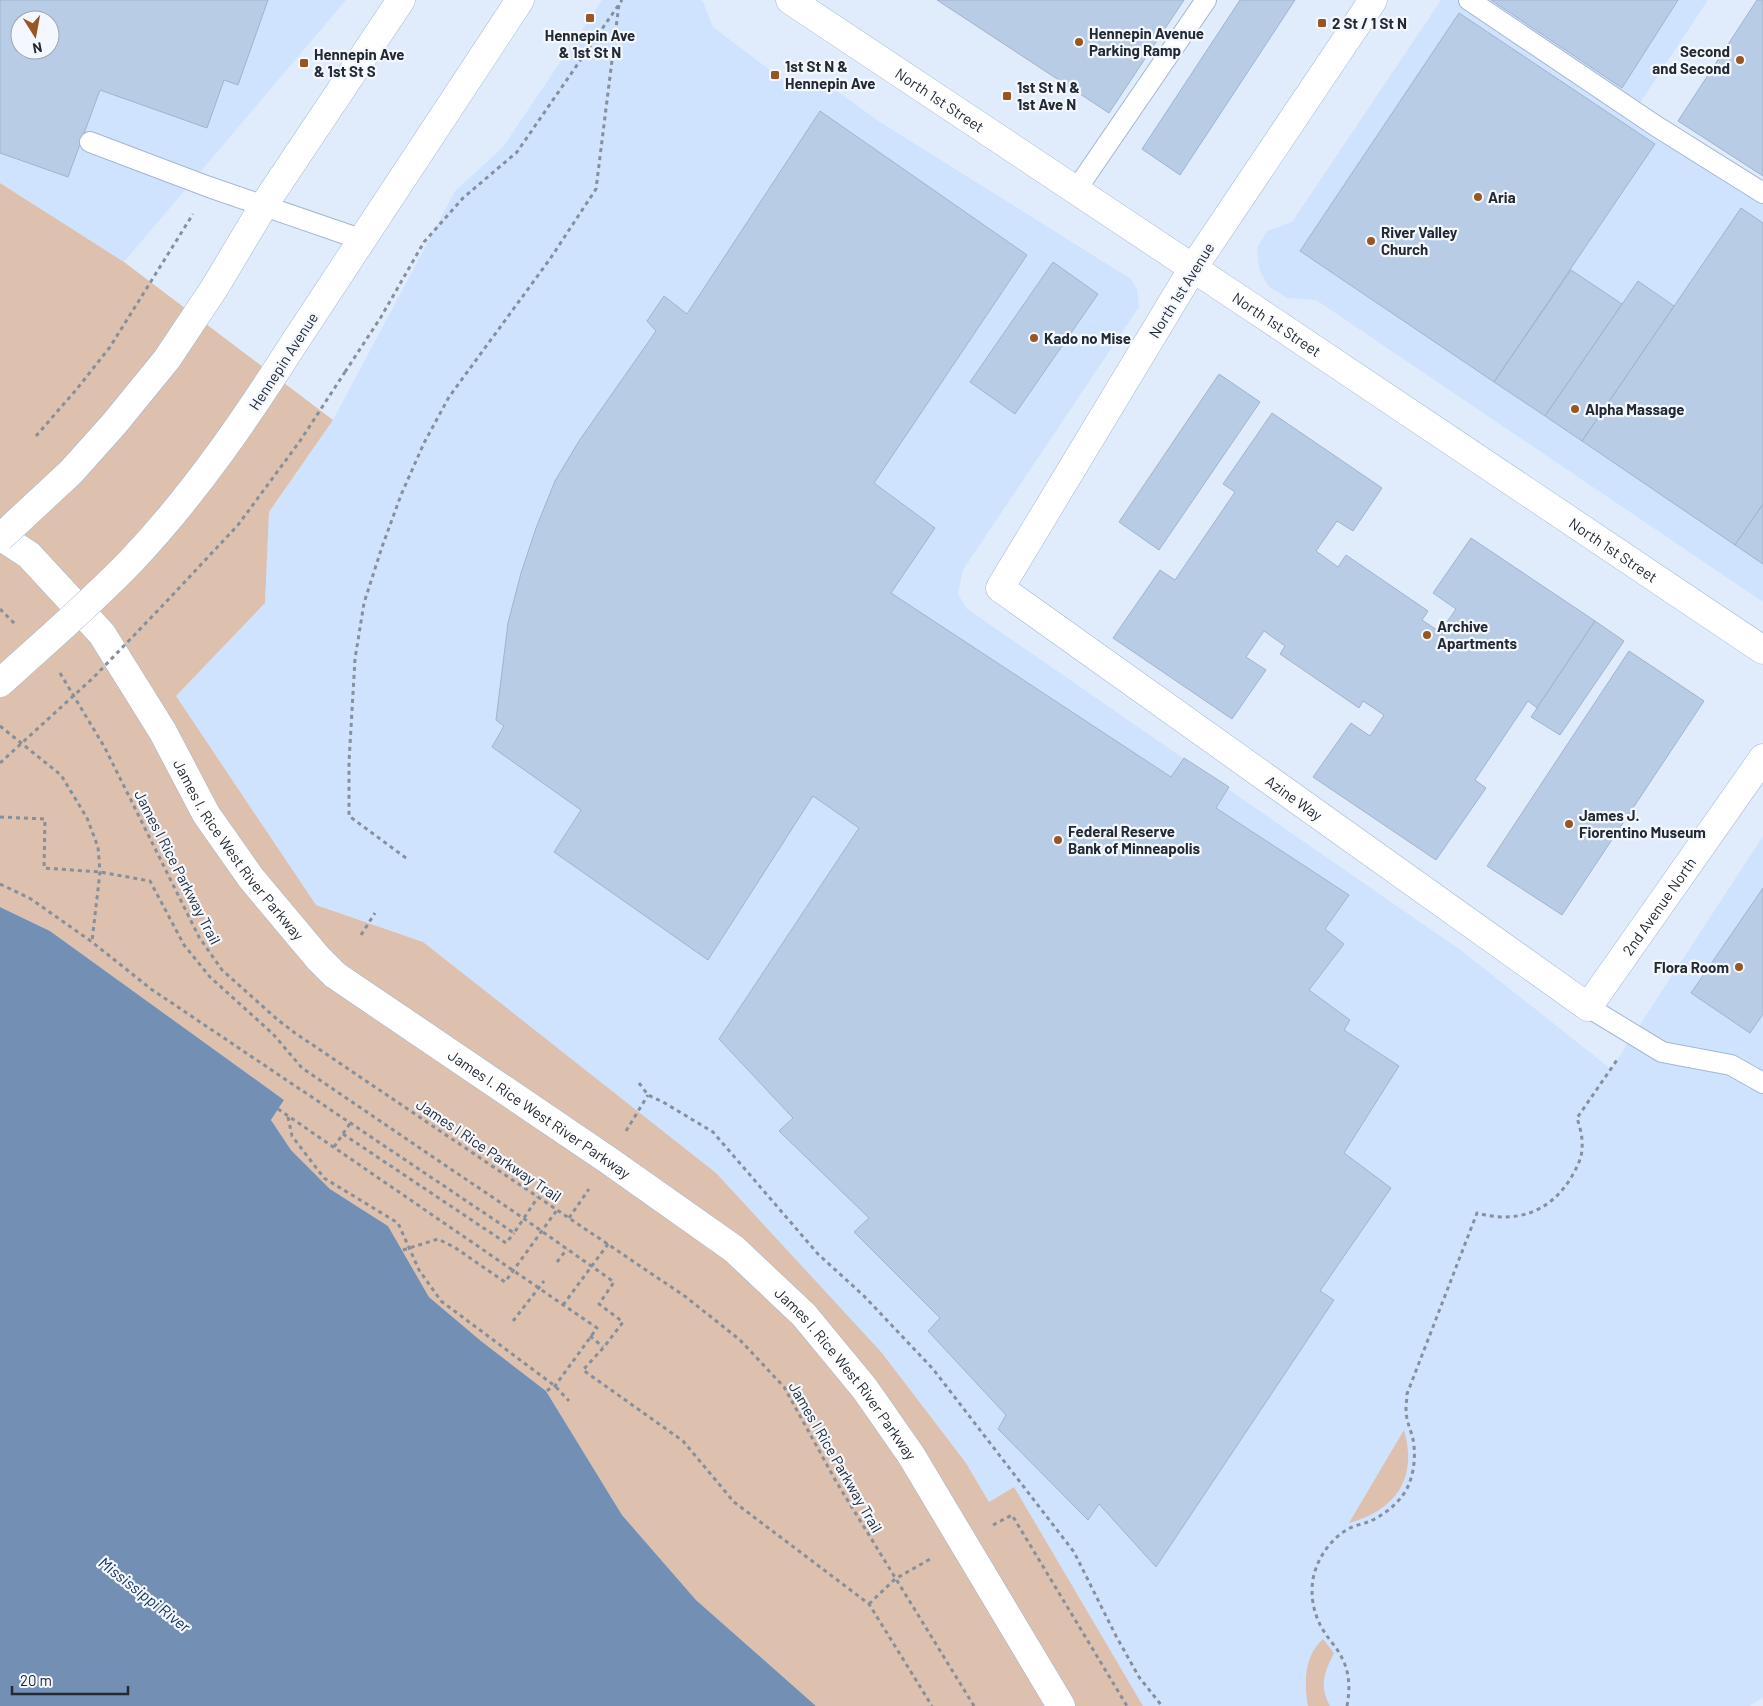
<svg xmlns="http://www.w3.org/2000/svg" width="1763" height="1706" viewBox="0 0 1763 1706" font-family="Barlow,sans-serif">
	<rect width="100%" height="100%" fill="#e0ecfc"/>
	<!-- built -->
	<g fill="#d0e3fe" fill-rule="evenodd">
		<path d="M 0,0 L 346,0 L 124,262 L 0,183 ZM 20,20 L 50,20 L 50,50 L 20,50 Z"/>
		<path d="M 602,0 L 701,0 L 703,2 L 713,27 L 798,91 L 830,86 L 880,122 L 1131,279 L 1137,289 L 1139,307 L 963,570 L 958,594 L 966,608 L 1462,951 L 1611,1069 L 1763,836 L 1763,1698 L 1749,1706 L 1143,1706 L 1014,1488 L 989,1502 L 966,1463 L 882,1353 L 423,942 L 316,905 L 176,696 L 265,603 L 269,512 L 333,420 L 455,191 L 503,147 Z"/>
		<path d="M 1441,0 L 1708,0 L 1638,106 L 1763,191 L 1763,602 L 1316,300 L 1287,298 L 1268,286 L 1259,269 L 1257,248 L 1267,231 L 1292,222 Z"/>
	</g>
	<!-- green -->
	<g fill="#ddc0ad">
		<path d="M 0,183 L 124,262 L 333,420 L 269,512 L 265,603 L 176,696 L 316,905 L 423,942 L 716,1173 L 882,1353 L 966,1463 L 989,1502 L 1014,1487 L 1143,1706 L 816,1706 L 696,1600 L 622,1515 L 546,1391 L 481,1341 L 429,1297 L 388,1226 L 330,1189 L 291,1150 L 271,1120 L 284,1100 L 50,931 L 0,907 Z"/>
		<path d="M 1404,1430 C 1418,1478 1396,1510 1349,1523 Z"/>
		<path d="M 1323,1639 L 1334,1653 C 1324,1673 1319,1686 1330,1706 L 1308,1706 C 1304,1682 1304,1656 1323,1639 Z"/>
	</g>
	<!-- water -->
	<path fill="#748fb4" d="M 0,907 L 50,931 L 284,1100 L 271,1120 L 291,1150 L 330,1189 L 388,1226 L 429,1297 L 481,1341 L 546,1391 L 622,1515 L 696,1600 L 816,1706 L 0,1706 Z"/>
	<!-- building -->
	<g fill="#b8cce6" stroke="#a1b3cd" fill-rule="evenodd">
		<path d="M 0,0 L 268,0 L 238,85 L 224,80 L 207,128 L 100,90 L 68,177 L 0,153 ZM 20,20 L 50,20 L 50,50 L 20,50 Z"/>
		<path d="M 937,0 L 1184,0 L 1109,113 Z"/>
		<path d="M 1240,0 L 1295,0 L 1180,175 L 1142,149 Z"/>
		<path d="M 1491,0 L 1678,0 L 1622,88 Z"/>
		<path d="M 1757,0 L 1763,0 L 1763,176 L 1678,121 Z"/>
		<path d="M 1459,13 L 1655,144 L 1494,382 L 1300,251 Z"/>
		<path d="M 820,111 L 1027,255 L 874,483 L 935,528 L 891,593 L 1171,777 L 1184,758 L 1229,787 L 1216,808 L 1349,895 L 1325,929 L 1344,944 L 1309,990 L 1350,1020 L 1344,1030 L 1399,1066 L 1344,1153 L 1391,1188 L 1320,1291 L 1334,1300 L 1156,1567 L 1099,1504 L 1088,1520 L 998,1429 L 1006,1415 L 928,1331 L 940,1318 L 854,1232 L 869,1218 L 779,1131 L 793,1118 L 719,1039 L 859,828 L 813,796 L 708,960 L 554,852 L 581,810 L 492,747 L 504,726 L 496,720 L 508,623 L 521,573 L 536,528 L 555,481 L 579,441 L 656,331 L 647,321 L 664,296 L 687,314 Z"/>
		<path d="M 1741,208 L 1763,223 L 1763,504 L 1735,545 L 1582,441 Z"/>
		<path d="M 1053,262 L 1098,294 L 1015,414 L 970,382 Z"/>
		<path d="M 1571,270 L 1622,304 L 1545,416 L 1494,382 Z"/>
		<path d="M 1638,281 L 1674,306 L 1582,441 L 1545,416 Z"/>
		<path d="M 1219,374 L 1260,402 L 1159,550 L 1119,522 Z"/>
		<path d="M 1272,413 L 1382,488 L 1353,531 L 1337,521 L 1316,551 L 1338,567 L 1346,555 L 1428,611 L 1422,620 L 1440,632 L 1456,609 L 1433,593 L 1471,538 L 1595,621 L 1537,708 L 1528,701 L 1475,780 L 1486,788 L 1436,860 L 1313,777 L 1351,723 L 1370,736 L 1384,715 L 1363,701 L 1359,708 L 1280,654 L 1285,646 L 1264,631 L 1246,657 L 1266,670 L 1232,719 L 1113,638 L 1160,570 L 1175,580 L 1235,492 L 1223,484 Z"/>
		<path d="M 1763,504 L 1763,564 L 1735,545 Z"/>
		<path d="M 1595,621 L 1624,641 L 1560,735 L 1531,717 Z"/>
		<path d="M 1629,651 L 1704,701 L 1562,915 L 1487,866 Z"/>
		<path d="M 1763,888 L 1763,1014 L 1750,1033 L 1691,993 Z"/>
	</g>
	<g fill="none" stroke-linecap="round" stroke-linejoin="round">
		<!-- lane casing -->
		<g stroke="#a4b7d1" stroke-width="22">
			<g id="lane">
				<path d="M 1469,0 L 1656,126 L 1763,193"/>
				<path d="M 90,142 L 209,187 L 363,240"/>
				<path d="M 1076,190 L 1206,0"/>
				<path d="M 1588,1007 L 1662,1052 L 1731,1065 L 1763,1083"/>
			</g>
		</g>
		<!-- street casing -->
		<g stroke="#a4b7d1" stroke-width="29">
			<g id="street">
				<path id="s1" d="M 1193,268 L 1000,588 L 1588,1007 L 1763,758"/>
				<path id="s2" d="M 0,536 L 29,555 L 102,634 L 163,732 L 206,814 L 251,878 L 318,958 L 335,975 L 608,1160 L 734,1249 L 804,1315 L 865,1389 L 911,1455 L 1061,1706"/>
			</g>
		</g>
		<!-- secondary casing -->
		<g stroke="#a4b7d1" stroke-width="29">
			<g id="secondary">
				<path id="s3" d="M 790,0 L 1253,308 L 1763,650"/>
				<path d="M 1193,268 L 1373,0"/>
				<path d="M 215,287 L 264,205 L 401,0"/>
				<path d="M 296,340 L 520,0"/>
			</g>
		</g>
		<!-- path -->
		<g stroke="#868f9c" stroke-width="3" stroke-dasharray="4 4" stroke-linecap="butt">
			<path d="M 345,372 L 381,317 L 424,242 L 463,198 L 517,152 L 622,0"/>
			<path d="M 36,436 L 76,390 L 110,347 L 193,214"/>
			<path d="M 0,609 L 16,625"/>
			<path d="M 60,673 L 105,748 L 199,937 L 222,970 L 278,1020 L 295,1033 L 686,1297 L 740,1340 L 784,1387 L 837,1483 L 974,1706"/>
			<path d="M 0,726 L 61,775 L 87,818 L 98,847 L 100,872 L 92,941"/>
			<path d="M 0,817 L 45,819 L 44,868 L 100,872 L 150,881 L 184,945 L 210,977 L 273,1034 L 302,1068 L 523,1218 L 614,1282 L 599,1304 L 623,1322 L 604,1347 L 583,1370 L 683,1441 L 734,1502 L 869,1604 L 932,1706"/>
			<path d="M 406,858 L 349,816 L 349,762 L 355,659 L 364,603 L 382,547 L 401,495 L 424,443 L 449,397 L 550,259 L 596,189 L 619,4"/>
			<path d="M 0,884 L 31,899 L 92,942 L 151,989 L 514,1233 L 538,1197"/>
			<path d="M 361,935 L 375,913"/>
			<path d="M 639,1083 L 648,1095 L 663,1102 L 713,1132 L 818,1254 L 864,1296 L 933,1369 L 1074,1552 L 1116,1636 L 1139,1677 L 1162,1706"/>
			<path d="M 278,1109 L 597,1328 L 555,1386 L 546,1391"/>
			<path d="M 288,1117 L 292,1136 L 324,1178 L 398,1223 L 419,1270 L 441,1301 L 555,1386 L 569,1401"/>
			<path d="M 626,1131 L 648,1095"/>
			<path d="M 343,1134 L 506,1243 L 514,1233"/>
			<path d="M 334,1147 L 351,1122"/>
			<path d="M 569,1218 L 589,1189"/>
			<path d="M 403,1250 L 438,1239 L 454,1247 L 505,1282 L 557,1210"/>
			<path d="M 557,1262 L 567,1249"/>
			<path d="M 563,1305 L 608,1244"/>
			<path d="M 513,1321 L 544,1281"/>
			<path d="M 590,1336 L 603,1347"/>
			<path d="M 993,1525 L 1012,1515 L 1127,1706"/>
			<path d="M 869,1604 L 895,1579 L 932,1558"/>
			<path d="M 1347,1706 C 1350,1690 1350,1673 1342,1658 C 1338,1649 1330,1641 1325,1633 C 1314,1617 1310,1597 1313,1579 C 1317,1558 1331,1538 1350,1528 C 1356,1525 1363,1524 1368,1522 C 1384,1516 1403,1500 1409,1484 C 1415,1469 1416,1450 1412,1435 C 1409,1426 1406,1419 1406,1409 C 1406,1404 1407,1399 1407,1394 L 1477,1213 C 1517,1224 1551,1212 1572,1176 C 1577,1167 1582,1158 1582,1148 C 1583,1138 1580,1127 1577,1118 L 1617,1060"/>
		</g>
		<!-- lane -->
		<use href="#lane" stroke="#fff" stroke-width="20"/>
		<!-- street -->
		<use href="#street" stroke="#fff" stroke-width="28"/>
		<!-- secondary -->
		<use href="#secondary" stroke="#fff" stroke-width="28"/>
		<!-- secondary-bridge casing -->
		<g stroke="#a4b7d1" stroke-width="29" stroke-linecap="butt">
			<g id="secondary-bridge">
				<path d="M 0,538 L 71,472 L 114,424 L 167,359 L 215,287"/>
				<path d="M 0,683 C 45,642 91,603 133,559 C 196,492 247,417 296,340"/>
			</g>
		</g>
		<!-- path-bridge -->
		<path stroke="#868f9c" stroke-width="3" stroke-dasharray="4 4" stroke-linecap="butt" d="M 0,763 L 94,677 L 166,602 L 238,525 L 300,441 L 345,372"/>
		<!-- secondary-bridge -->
		<use href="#secondary-bridge" stroke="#fff" stroke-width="28"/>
	</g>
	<!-- markers -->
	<g fill="#985623" stroke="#f4f8fe" stroke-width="2">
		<rect x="585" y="13" width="10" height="10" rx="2.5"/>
		<rect x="1317" y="18" width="10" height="10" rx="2.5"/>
		<circle cx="1079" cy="42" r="5"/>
		<circle cx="1740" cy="60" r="5"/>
		<rect x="299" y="58" width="10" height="10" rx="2.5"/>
		<rect x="770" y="70" width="10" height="10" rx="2.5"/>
		<rect x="1002" y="91" width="10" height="10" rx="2.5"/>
		<circle cx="1478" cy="197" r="5"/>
		<circle cx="1371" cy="241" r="5"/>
		<circle cx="1034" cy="338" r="5"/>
		<circle cx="1575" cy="409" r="5"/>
		<circle cx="1427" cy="635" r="5"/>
		<circle cx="1569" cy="824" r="5"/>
		<circle cx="1058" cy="840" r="5"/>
		<circle cx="1739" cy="967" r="5"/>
	</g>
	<g text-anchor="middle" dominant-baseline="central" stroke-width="4.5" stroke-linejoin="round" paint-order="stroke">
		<!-- poi labels -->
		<g font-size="15" font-weight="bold" fill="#232a34" stroke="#f4f8fe" text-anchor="start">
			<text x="1332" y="23">2 St / 1 St N</text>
			<text x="1089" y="33">Hennepin Avenue<tspan x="1089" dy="17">Parking Ramp</tspan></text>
			<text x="590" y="35" text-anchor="middle">Hennepin Ave<tspan x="590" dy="17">&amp; 1st St N</tspan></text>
			<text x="1730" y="51" text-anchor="end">Second<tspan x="1730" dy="17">and Second</tspan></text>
			<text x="314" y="54">Hennepin Ave<tspan x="314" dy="17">&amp; 1st St S</tspan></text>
			<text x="785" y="66">1st St N &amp;<tspan x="785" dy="17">Hennepin Ave</tspan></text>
			<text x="1017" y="87">1st St N &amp;<tspan x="1017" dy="17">1st Ave N</tspan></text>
			<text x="1488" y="197">Aria</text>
			<text x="1381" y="232">River Valley<tspan x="1381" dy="17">Church</tspan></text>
			<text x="1044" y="338">Kado no Mise</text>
			<text x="1585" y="409">Alpha Massage</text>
			<text x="1437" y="626">Archive<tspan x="1437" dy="17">Apartments</tspan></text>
			<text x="1579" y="815">James J.<tspan x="1579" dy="17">Fiorentino Museum</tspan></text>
			<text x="1068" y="831">Federal Reserve<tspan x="1068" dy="17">Bank of Minneapolis</tspan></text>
			<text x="1729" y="967" text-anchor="end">Flora Room</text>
		</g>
		<!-- street labels -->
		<g font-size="15" fill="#232a34" stroke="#f4f8fe">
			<text stroke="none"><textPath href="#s3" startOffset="180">North 1st Street</textPath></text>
			<text transform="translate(1181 290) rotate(-58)">North 1st Avenue</text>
			<text stroke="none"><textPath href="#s3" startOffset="585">North 1st Street</textPath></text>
			<text transform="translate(283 361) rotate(-57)">Hennepin Avenue</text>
			<text stroke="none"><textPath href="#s3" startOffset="990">North 1st Street</textPath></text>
			<text stroke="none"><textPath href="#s1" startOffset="735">Azine Way</textPath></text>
			<text stroke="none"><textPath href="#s2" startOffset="398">James I. Rice West River Parkway</textPath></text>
			<text transform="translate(178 867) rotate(63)">James I Rice Parkway Trail</text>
			<text stroke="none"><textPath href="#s1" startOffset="1219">2nd Avenue North</textPath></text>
			<text stroke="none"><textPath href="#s2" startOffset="804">James I. Rice West River Parkway</textPath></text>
			<text transform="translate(489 1150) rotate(34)">James I Rice Parkway Trail</text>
			<text stroke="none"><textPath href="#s2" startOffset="1209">James I. Rice West River Parkway</textPath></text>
			<text transform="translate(836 1457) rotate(60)">James I Rice Parkway Trail</text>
		</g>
		<!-- water labels -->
		<g font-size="16" font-style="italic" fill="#103464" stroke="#f4f8fe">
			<text transform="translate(145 1594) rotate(38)">Mississippi River</text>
		</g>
	</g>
	<!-- north arrow -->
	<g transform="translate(35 35) rotate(169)"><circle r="24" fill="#f4f8fe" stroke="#a0a6ad"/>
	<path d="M0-4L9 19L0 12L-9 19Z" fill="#985623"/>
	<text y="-8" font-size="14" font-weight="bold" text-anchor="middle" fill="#232a34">N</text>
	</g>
	<!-- scale -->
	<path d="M12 1686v8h116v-8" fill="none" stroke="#232a34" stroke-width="2.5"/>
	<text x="20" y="1686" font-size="15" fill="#232a34" stroke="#f4f8fe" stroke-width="4" paint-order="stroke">20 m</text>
</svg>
